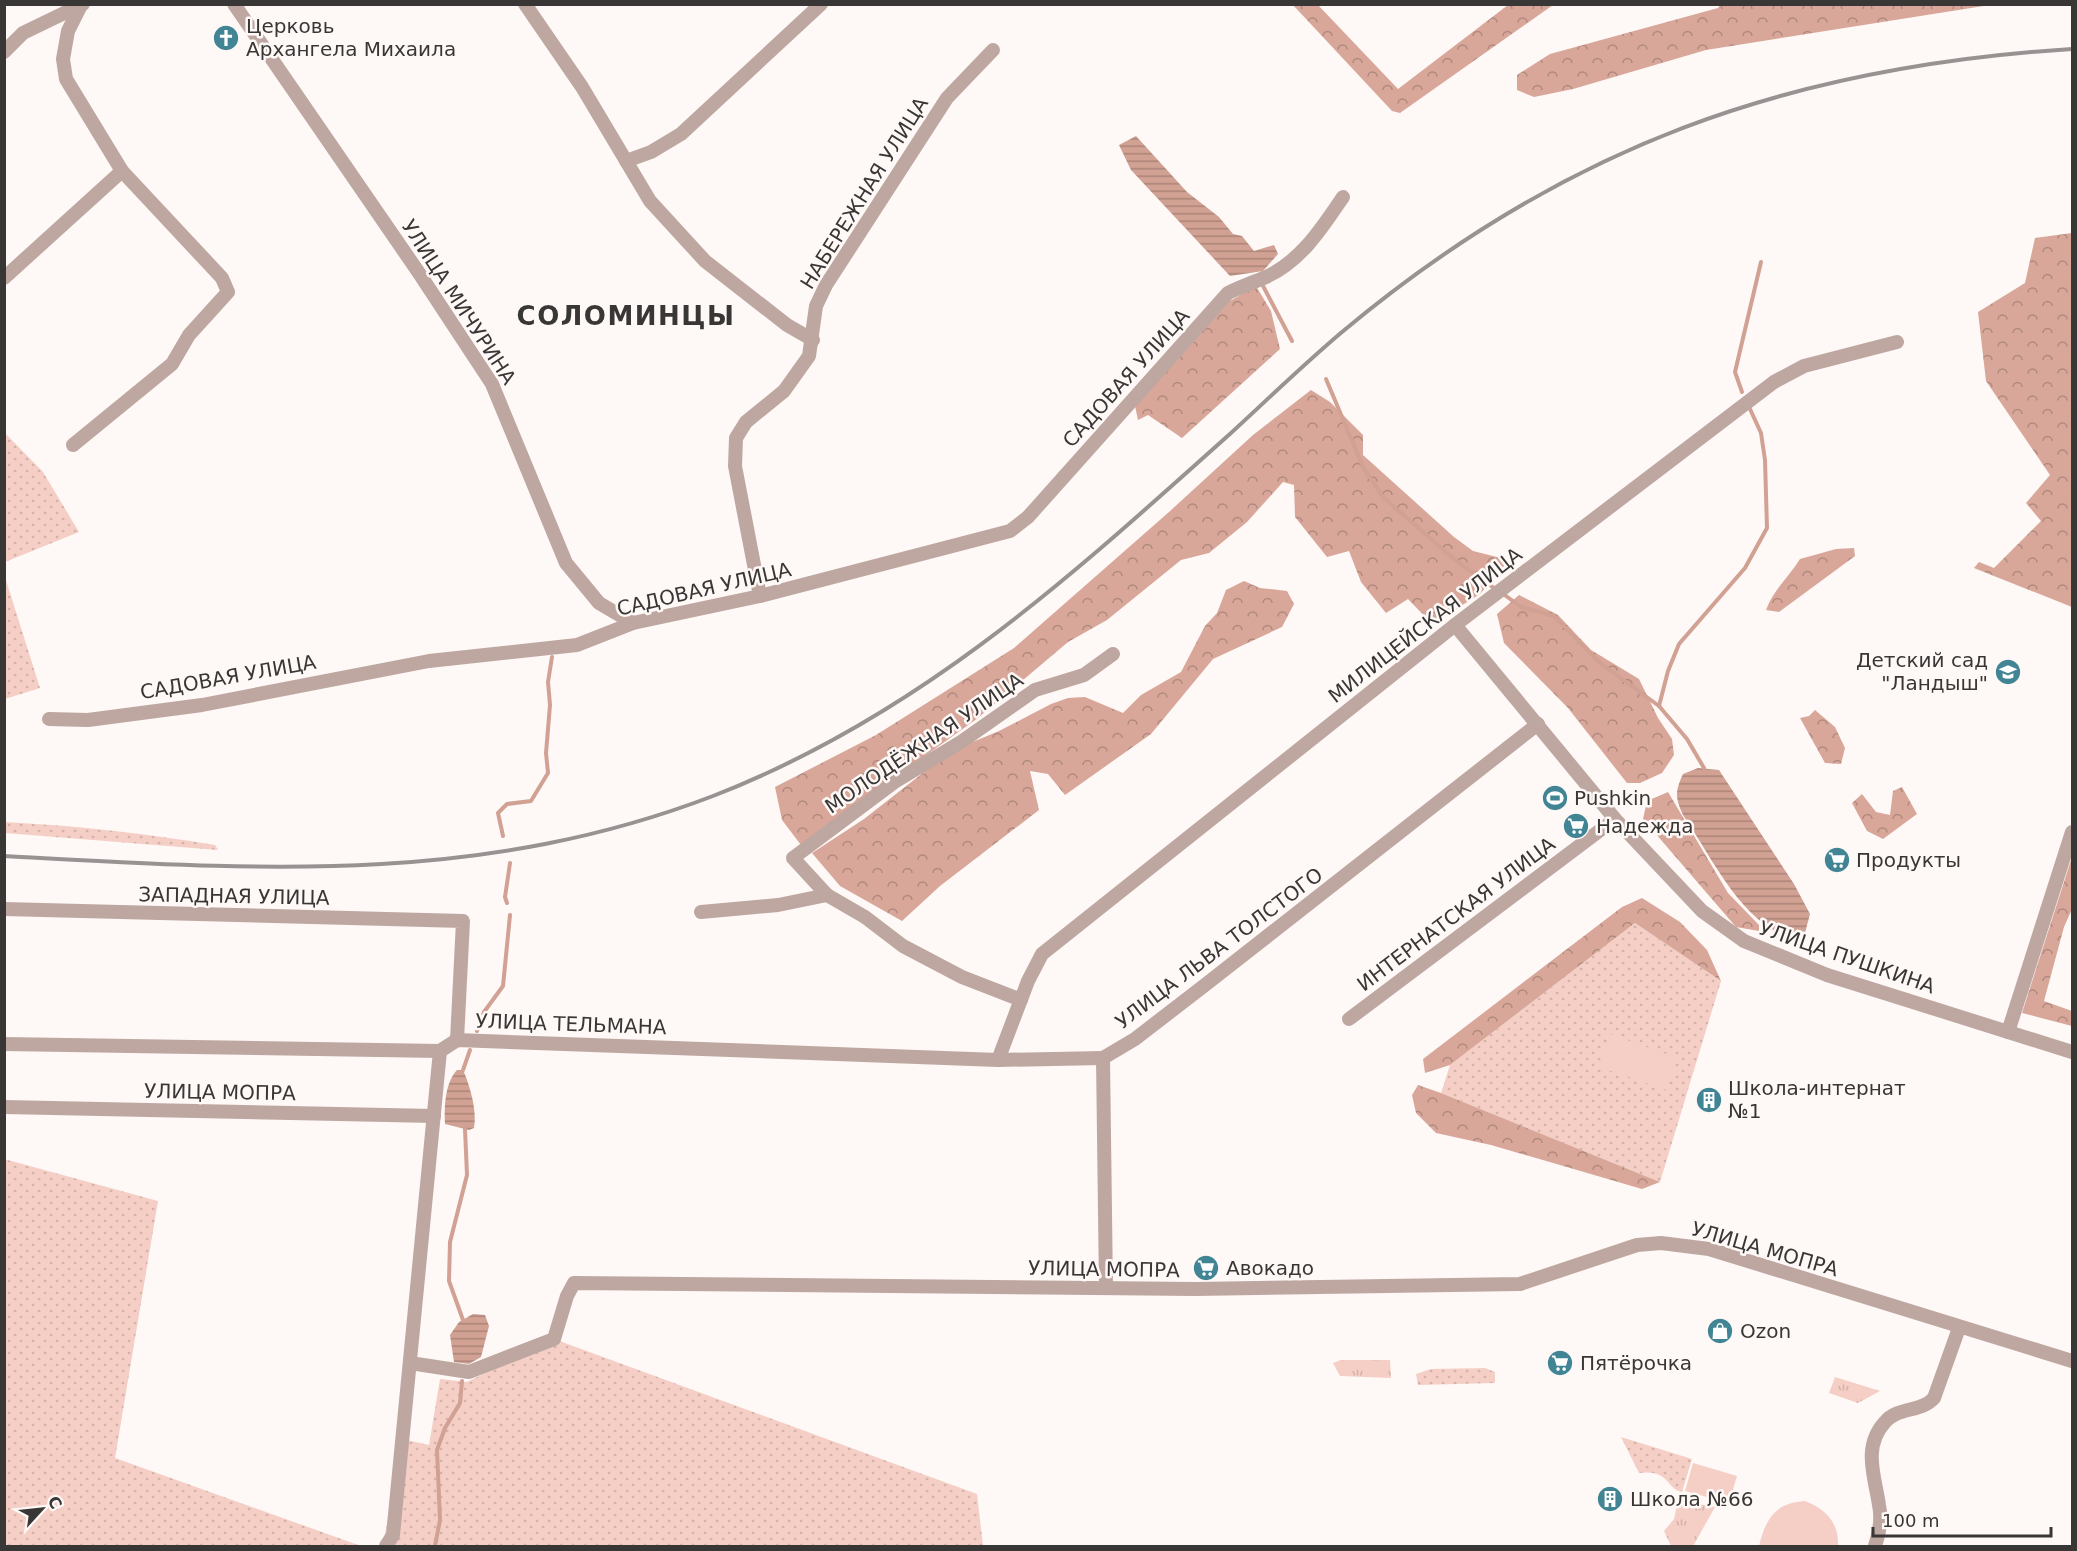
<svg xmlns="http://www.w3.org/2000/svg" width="2077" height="1551" viewBox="0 0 2077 1551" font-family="'DejaVu Sans',sans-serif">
	<defs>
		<pattern id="grass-dots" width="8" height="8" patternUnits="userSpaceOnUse" patternTransform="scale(1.5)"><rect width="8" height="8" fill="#f5cfc5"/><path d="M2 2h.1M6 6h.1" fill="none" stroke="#d3b2aa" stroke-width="1.8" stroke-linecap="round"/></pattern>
		<pattern id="forest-crowns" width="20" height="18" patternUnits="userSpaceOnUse" patternTransform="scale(1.5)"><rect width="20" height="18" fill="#d8a799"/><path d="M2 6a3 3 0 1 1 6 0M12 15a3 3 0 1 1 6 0" fill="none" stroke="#b0897e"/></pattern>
		<pattern id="park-tufts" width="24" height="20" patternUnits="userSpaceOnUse" patternTransform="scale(1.5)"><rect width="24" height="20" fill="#f5cfc5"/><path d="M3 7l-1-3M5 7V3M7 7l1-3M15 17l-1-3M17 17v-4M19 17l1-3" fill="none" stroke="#d3b2aa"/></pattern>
		<pattern id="water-rules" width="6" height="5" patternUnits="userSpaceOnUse" patternTransform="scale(1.5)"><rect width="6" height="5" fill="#d1a193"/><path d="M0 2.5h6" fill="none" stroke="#ab8479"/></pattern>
	</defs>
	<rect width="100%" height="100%" fill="#fef8f7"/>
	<!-- grass -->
	<g fill="url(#grass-dots)">
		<path d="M 4,432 L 43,472 L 79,532 L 5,562 Z"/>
		<path d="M 5,577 L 40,688 L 5,699 L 4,699 Z"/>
		<path d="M 5,822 C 77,826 143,833 215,845 L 218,850 L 5,833 Z"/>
		<path d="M 1635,923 L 1721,981 L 1660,1182 L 1441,1093 L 1450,1065 Z"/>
		<path d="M 4,1159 L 158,1201 L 115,1458 L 361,1546 L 5,1546 Z"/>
		<path d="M 554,1339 L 977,1494 L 983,1546 L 383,1546 L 402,1439 L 429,1445 L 440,1379 L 467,1382 Z"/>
		<path d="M 1485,1368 L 1495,1372 L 1495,1383 L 1418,1385 L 1416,1374 L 1431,1369 Z"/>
		<path d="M 1621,1437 L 1692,1459 L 1682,1492 C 1666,1489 1670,1469 1639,1473 Z"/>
	</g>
	<!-- forest -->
	<g fill="url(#forest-crowns)">
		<path d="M 1293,5 L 1318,5 L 1398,89 L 1508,5 L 1553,5 L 1400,113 L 1392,111 Z"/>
		<path d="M 1720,5 L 1720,4 L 1990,5 L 1706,50 L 1573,89 L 1534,97 L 1517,90 L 1517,75 L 1550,54 L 1718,8 Z"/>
		<path d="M 2072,233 L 2072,607 L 1974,568 L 1979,562 L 1994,568 L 2041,521 L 2026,503 L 2050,475 L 1986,381 L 1978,312 L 2025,283 L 2035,238 Z"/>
		<path d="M 1256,286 L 1271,311 L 1280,349 L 1182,438 L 1148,415 L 1138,420 L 1135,406 L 1230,301 Z"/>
		<path d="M 1311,390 L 1330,402 L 1363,435 L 1363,455 L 1454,537 L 1473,551 L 1509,560 L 1480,594 L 1432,624 L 1408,599 L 1386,613 L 1361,582 L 1349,551 L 1327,557 L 1295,517 L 1294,485 L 1283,482 L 1247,522 L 1209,553 L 1181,560 L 1107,620 L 1068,642 L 978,718 L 801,845 L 782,820 L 775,787 L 876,735 L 1014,648 L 1169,512 L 1253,435 Z"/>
		<path d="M 1854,548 L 1855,556 L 1779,612 L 1766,610 C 1773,590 1789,577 1800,559 L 1836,549 Z"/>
		<path d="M 1244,581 L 1260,588 L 1287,591 L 1294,604 L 1282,627 L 1213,659 L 1151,734 L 1065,795 L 1048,774 L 1030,771 L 1039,810 L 940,886 L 902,921 L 840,886 L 812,853 L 864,819 L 951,751 L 999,731 L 1051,704 L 1068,698 L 1085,697 L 1123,713 L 1141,695 L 1181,672 L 1205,626 L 1217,613 L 1226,590 Z"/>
		<path d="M 1519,595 L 1558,615 L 1591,650 L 1639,679 L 1658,718 L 1672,739 L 1674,755 L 1662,773 L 1640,783 L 1627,783 L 1568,708 L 1504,643 L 1497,614 Z"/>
		<path d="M 1815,710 L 1835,727 L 1845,748 L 1841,764 L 1825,763 L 1800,718 L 1809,716 Z"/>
		<path d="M 1902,787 L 1917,814 L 1883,839 L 1867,831 L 1852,803 L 1862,794 L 1876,812 L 1890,815 L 1893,791 Z"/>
		<path d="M 1668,792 L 1728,893 L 1759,925 L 1759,931 L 1736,927 L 1643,819 L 1647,801 Z"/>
		<path d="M 2072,857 L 2072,909 L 2064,927 L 2044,1001 L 2072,1011 L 2072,1026 L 2022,1013 Z"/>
		<path d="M 1642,898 L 1680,922 L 1707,950 L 1721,981 L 1635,923 L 1450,1065 L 1425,1073 L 1423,1059 L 1622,907 Z"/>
		<path d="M 1418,1085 L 1441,1093 L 1660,1182 L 1642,1189 L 1491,1145 L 1436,1133 L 1416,1113 L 1412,1095 Z"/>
	</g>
	<!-- park -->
	<g fill="url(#park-tufts)">
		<path d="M 1341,1360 L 1390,1360 L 1391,1378 L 1340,1376 L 1333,1363 Z"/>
		<path d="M 1835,1377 L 1880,1391 L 1858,1403 L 1829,1393 Z"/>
		<path d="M 1678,1500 L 1715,1507 L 1693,1546 L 1671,1546 L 1664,1531 L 1674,1519 Z"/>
	</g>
	<!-- pitch -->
	<g fill="#f5cfc5">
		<path d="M 1610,1034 L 1678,1058 L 1667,1090 L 1599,1067 Z"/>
		<path d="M 1693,1463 L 1737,1476 L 1729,1503 L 1685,1491 Z"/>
		<path d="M 1805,1501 C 1826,1509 1839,1523 1838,1546 L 1759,1546 C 1766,1518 1775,1503 1805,1501 Z"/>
	</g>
	<!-- water -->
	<g fill="url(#water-rules)">
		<path d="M 1136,136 L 1187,192 L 1219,217 L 1233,234 L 1242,236 L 1254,251 L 1274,245 L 1278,254 L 1263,271 L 1230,276 L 1131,170 L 1119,145 Z"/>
		<path d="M 1698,768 L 1719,770 L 1794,884 L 1810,914 L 1805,933 L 1798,939 C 1744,930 1712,857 1683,815 C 1675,798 1675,791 1683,774 Z"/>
		<path d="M 457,1070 L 463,1070 C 470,1086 477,1110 474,1128 L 469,1130 L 445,1124 C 444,1106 445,1083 457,1070 Z"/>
		<path d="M 473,1314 L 485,1315 L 489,1326 L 481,1357 L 469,1364 L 454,1362 L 450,1335 L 459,1322 Z"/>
	</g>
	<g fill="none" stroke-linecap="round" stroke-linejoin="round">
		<!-- stream -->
		<g stroke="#d1a193" stroke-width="4">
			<path d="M 1262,284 L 1292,341"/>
			<path d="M 1326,379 L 1364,469 L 1384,498 L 1455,560 L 1494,588"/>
			<path d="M 1742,392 L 1735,372 L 1761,262"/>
			<path d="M 1502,593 L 1521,607 L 1554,616 L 1600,663 L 1659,706 L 1687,739 L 1704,768"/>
			<path d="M 1659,706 L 1668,671 L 1679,644 L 1745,568 L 1767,528 L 1765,460 L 1761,433 L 1750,409"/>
			<path d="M 503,836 L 498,813 L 507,804 L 531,801 L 548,773 L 546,753 L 550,705 L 548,682 L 552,657"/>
			<path d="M 507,903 L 505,897 L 510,863"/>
			<path d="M 477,1031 L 484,1012 L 503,986 L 510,915"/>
			<path d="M 463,1070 L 470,1050"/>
			<path d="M 463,1320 L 449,1281 L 450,1242 L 467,1175 L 465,1129"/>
			<path d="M 435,1546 L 440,1520 L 437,1450 L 445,1428 L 460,1403 L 462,1381"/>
		</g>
		<!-- minor -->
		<g stroke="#bea7a1" stroke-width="14">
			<path d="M 234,4 L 419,273 L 492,384 L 566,563 L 599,603 L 633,623"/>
			<path d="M 525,4 L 582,87 L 650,201 L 705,261 L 787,325 L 813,340"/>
			<path d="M 4,52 L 23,33 L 83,4"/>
			<path d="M 626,161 L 651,152 L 681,134 L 821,4"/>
			<path d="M 4,278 L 122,171"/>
			<path d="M 73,445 L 172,364 L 189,335 L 228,292 L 222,278 L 122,171 L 66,79 L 63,59 L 68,31 L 81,5"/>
			<path d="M 760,596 L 735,466 L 736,438 L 746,422 L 784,391 L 809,356 L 816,306 L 826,285 L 947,98 L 993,50"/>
			<path d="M 1455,625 L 1615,819 L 1702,911 L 1744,941 L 1827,975 L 2072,1052"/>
			<path d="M 49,719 L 88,720 L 202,705 L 429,661 L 577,645 L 633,623 L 760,596 L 1010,531 L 1028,517 L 1228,293 C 1240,287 1254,282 1266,277 C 1301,261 1322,228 1343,197"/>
			<path d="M 827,895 L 793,858 L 896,781 L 961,742 L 1035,690 L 1084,675 L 1113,654"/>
			<path d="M 4,909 L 463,921 L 457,1040"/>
			<path d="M 701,912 L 778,905 L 827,895 L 865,917 L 903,946 L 962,977 L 1021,1000"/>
			<path d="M 1349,1019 L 1615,819"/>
			<path d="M 2008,1032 L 2072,832"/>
			<path d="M 4,1044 L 440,1051 L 457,1040 L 998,1060 L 1103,1058"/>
			<path d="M 998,1060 L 1028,981 L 1042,954 L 1455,625 L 1774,382 L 1804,366 L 1897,342"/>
			<path d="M 4,1107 L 434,1116"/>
			<path d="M 1106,1288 L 1103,1058 L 1135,1039 L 1205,985 L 1538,724"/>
			<path d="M 410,1363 L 469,1372 L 554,1339 L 567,1296 L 574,1283 L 1195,1289 L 1520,1284 L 1637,1245 L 1661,1243 L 1709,1249 L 2072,1361"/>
			<path d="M 386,1546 L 393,1535 L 440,1051"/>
			<path d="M 1875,1546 C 1879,1534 1882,1519 1879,1505 C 1875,1477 1862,1447 1885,1422 C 1897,1407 1922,1412 1934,1398 L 1959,1328"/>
		</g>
		<!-- rail -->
		<path stroke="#979392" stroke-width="4" d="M 4,856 C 252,869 475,887 713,796 C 919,716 1069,578 1231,433 C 1268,399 1304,364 1342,332 C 1563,147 1787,67 2072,49"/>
	</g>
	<!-- icons -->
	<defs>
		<g id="church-disc" transform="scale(1.35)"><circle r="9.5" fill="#418494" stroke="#fef8f7"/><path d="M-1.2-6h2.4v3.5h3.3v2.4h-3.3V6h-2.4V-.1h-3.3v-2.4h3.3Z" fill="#fff"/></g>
		<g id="school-disc" transform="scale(1.35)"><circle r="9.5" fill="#418494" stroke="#fef8f7"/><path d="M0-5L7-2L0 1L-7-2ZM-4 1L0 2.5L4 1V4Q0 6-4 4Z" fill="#fff"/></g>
		<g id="stadium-disc" transform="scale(1.35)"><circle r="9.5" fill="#418494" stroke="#fef8f7"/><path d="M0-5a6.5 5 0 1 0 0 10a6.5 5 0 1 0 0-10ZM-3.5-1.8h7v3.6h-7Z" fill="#fff"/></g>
		<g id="supermarket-disc" transform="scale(1.35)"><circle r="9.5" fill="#418494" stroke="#fef8f7"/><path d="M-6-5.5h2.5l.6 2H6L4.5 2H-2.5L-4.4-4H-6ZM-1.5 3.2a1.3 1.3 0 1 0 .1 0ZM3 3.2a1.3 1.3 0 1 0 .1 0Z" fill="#fff"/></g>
		<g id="building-disc" transform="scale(1.35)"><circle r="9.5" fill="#418494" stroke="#fef8f7"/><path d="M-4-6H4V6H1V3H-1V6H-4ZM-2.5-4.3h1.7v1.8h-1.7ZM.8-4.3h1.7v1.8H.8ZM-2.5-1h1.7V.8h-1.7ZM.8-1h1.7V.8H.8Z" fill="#fff"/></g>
		<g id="shop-disc" transform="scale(1.35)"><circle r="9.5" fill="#418494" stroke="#fef8f7"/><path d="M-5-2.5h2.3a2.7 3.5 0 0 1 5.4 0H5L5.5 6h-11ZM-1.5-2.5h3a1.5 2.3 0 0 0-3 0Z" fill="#fff"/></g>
	</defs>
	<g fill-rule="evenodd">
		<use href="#church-disc" x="226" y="38"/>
		<use href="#school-disc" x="2008" y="672"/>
		<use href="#stadium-disc" x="1555" y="798"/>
		<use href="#supermarket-disc" x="1576" y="826"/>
		<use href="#supermarket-disc" x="1837" y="860"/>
		<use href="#building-disc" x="1709" y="1100"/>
		<use href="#supermarket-disc" x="1206" y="1268"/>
		<use href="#shop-disc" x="1720" y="1331"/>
		<use href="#supermarket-disc" x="1560" y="1363"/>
		<use href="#building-disc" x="1610" y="1499"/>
	</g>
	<g text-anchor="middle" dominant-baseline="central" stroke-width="5" stroke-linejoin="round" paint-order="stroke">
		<!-- poi labels -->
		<g font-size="20" fill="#393736" stroke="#fef8f7" text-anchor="start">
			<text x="246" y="26">Церковь<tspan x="246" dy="23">Архангела Михаила</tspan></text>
			<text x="1988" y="660" text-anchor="end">Детский сад<tspan x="1988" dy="23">"Ландыш"</tspan></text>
			<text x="1574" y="798">Pushkin</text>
			<text x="1596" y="826">Надежда</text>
			<text x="1856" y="860">Продукты</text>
			<text x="1728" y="1088">Школа-интернат<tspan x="1728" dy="23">№1</tspan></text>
			<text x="1226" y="1268">Авокадо</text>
			<text x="1740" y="1331">Ozon</text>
			<text x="1580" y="1363">Пятёрочка</text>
			<text x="1630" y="1499">Школа №66</text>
		</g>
		<!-- street labels -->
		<g font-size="20" fill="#393736" stroke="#fef8f7">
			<text transform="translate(864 193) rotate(-58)">НАБЕРЕЖНАЯ УЛИЦА</text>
			<text transform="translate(459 302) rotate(57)">УЛИЦА МИЧУРИНА</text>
			<text transform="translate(1126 378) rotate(-48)">САДОВАЯ УЛИЦА</text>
			<text transform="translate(704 589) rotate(-13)">САДОВАЯ УЛИЦА</text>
			<text transform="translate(1425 625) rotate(-38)">МИЛИЦЕЙСКАЯ УЛИЦА</text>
			<text transform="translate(228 677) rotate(-10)">САДОВАЯ УЛИЦА</text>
			<text transform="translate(924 743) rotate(-34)">МОЛОДЁЖНАЯ УЛИЦА</text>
			<text transform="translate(234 896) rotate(1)">ЗАПАДНАЯ УЛИЦА</text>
			<text transform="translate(1456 914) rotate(-37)">ИНТЕРНАТСКАЯ УЛИЦА</text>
			<text transform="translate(1219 948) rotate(-37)">УЛИЦА ЛЬВА ТОЛСТОГО</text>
			<text transform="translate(1847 957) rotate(19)">УЛИЦА ПУШКИНА</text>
			<text transform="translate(571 1024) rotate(2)">УЛИЦА ТЕЛЬМАНА</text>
			<text transform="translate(220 1092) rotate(1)">УЛИЦА МОПРА</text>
			<text transform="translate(1765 1249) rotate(16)">УЛИЦА МОПРА</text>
			<text transform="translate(1104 1269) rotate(1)">УЛИЦА МОПРА</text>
		</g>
		<!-- district labels -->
		<g font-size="26" font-weight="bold" letter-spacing="1.5" fill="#393736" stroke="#fef8f7">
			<text x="626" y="316">СОЛОМИНЦЫ</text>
		</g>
	</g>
	<!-- border -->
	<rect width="2077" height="1551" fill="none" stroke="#393736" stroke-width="12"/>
	<!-- north arrow -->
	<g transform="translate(42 1509) rotate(63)" stroke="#fef8f7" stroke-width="4.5" paint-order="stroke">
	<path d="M0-4.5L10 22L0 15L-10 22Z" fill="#393736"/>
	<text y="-9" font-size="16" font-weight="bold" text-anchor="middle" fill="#393736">С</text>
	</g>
	<!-- scale -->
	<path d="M1873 1527v9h178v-9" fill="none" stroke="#393736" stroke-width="3"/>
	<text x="1882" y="1527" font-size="18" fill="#393736" stroke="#fef8f7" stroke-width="4.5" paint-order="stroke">100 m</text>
</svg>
